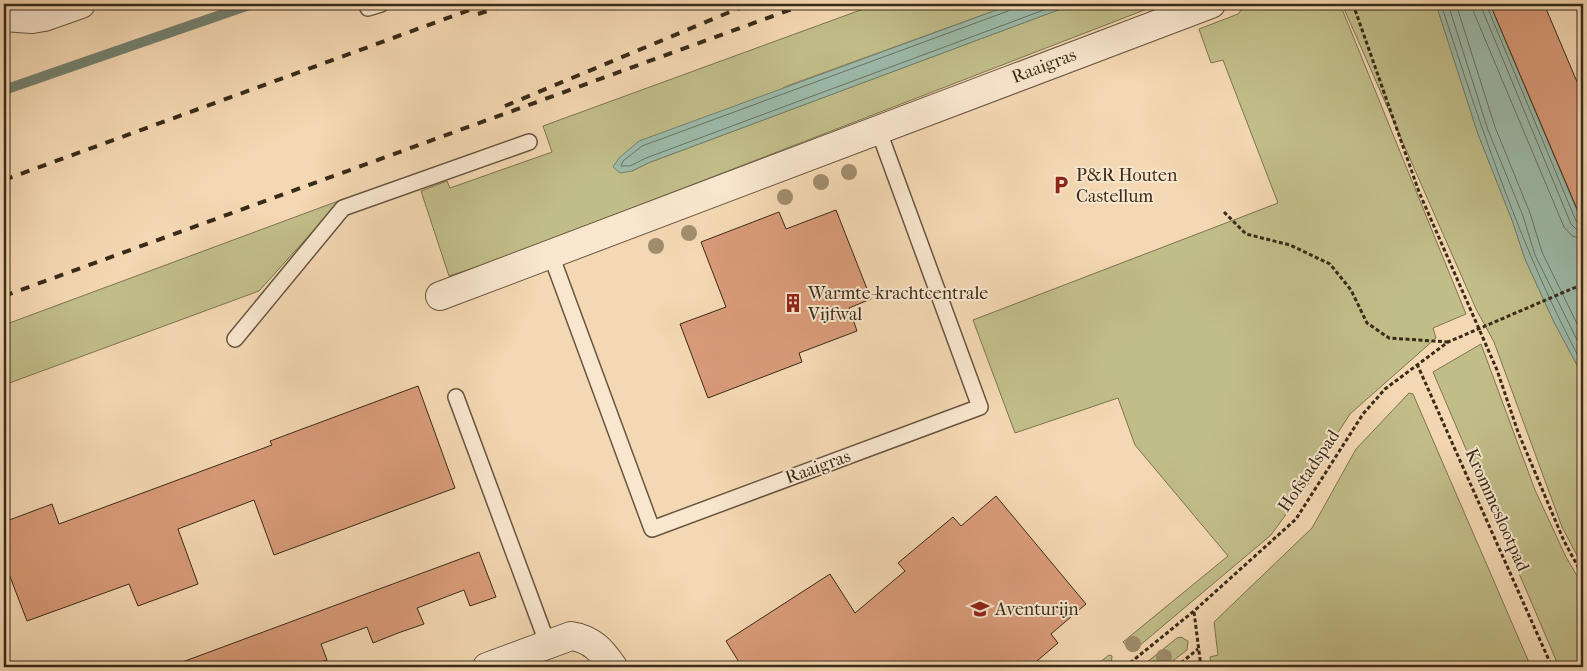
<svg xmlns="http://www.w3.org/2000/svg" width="1587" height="671" viewBox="0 0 1587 671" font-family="'IM FELL French Canon',serif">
	<rect width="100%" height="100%" fill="#f4d8b3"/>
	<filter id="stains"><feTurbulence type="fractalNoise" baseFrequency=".004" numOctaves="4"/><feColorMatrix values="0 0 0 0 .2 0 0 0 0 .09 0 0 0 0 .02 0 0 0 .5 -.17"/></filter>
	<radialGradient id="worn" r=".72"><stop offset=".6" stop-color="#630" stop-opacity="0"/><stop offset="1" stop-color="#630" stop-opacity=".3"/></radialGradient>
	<!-- green -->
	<g fill="#c1bd89" stroke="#7d7450">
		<path d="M 877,4 L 1013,4 L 787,86 L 632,171 L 648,163 L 1074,4 L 1160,4 L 500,259 L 449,276 L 421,191 L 447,181 L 450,188 L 552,152 L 543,126 Z"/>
		<path d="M 1246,4 L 1340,4 L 1466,314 L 1433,328 L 1436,338 L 1350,414 L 1328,448 L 1311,480 L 1271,535 L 1132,652 L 1123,642 L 1228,556 L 1135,445 L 1118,398 L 1015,433 L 973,320 L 1278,203 L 1223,60 L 1211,63 L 1199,29 L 1238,14 Z"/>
		<path d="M 1342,4 L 1436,4 L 1478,134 L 1512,220 L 1525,259 L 1554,322 L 1583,376 L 1583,567 L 1562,527 L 1494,342 L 1476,309 Z"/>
		<path d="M 341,200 L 259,291 L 4,385 L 4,325 Z"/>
		<path d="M 1481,344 L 1535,490 L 1566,557 L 1583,586 L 1583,667 L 1559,667 L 1433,372 Z"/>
		<path d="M 1409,393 L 1413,394 L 1531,667 L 1211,667 L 1210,657 L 1218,655 L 1214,622 L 1312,528 L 1356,449 Z"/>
		<path d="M 1181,637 L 1188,641 L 1187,650 L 1165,667 L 1141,667 L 1177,638 Z"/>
		<path d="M 1109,655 L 1112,656 L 1111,667 L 1094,667 Z"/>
	</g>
	<!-- water -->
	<g fill="#9cbaaa" stroke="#748170">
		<path d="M 1013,4 L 1074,4 L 648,163 L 632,171 L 620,173 L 613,167 L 619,158 L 639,141 Z"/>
		<path d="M 1436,4 L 1490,4 L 1583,225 L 1583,376 L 1554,322 L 1525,259 L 1512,220 L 1478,134 Z"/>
	</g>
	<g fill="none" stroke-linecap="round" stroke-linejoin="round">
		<!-- shore -->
		<g stroke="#6a7261" stroke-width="1">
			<path d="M 1012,4 L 1008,11 L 642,146 L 623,161 L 621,166 L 630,166 L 646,158 L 1060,4"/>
			<path d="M 1441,4 C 1481,127 1521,251 1583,365"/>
			<path d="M 1448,4 L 1488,130 L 1523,216 L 1535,255 L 1583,352"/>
			<path d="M 1456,4 L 1495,127 L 1530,213 L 1542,252 L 1583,336"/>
			<path d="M 1472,4 L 1474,13 L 1564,227 L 1572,236 L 1583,239"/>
			<path d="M 1480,4 L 1571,224 L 1576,229 L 1583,231"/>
			<path d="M 1486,4 L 1576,221 L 1583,225"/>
		</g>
		<!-- stream -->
		<path stroke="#748170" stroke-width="10" d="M 4,90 L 252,4"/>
	</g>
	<!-- building -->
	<g fill="#d99b79" stroke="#392b18">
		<path d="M 1490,4 L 1544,4 L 1583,96 L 1583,223 Z"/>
		<path d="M 836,210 L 871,299 L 849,308 L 857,331 L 799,353 L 802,362 L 708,398 L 680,324 L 726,307 L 701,242 L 779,212 L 786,229 Z"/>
		<path d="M 418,386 L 455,488 L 274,555 L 254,500 L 178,529 L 198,584 L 138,606 L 129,584 L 27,621 L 4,561 L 4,522 L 52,504 L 59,524 L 272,445 L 270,441 Z"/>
		<path d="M 996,496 L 1086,604 L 1051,634 L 1058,643 L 1030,667 L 742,667 L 726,641 L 830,574 L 855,613 L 905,571 L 898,563 L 953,517 L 961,526 Z"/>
		<path d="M 479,552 L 496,597 L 470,606 L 464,590 L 417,608 L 424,624 L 398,633 L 373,643 L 367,627 L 321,644 L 327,660 L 307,667 L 178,667 L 177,664 Z"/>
	</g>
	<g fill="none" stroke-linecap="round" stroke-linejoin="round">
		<!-- lane casing -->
		<g stroke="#68563f" stroke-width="18">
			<g id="lane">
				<path d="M 368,8 L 381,4"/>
				<path d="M 551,255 L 652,529 L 980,407 L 878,129"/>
				<path d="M 235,339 L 343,208 L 529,142"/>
				<path d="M 456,397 L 548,645"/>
			</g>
		</g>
		<!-- street casing -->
		<g stroke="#68563f" stroke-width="30">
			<g id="street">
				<path d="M 4,17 L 32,19 L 44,17 L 81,4"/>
				<path d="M 440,296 L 1211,4"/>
				<path d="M 487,667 L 571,636 C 592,639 602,651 613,667"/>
			</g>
		</g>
		<!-- path -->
		<g stroke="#392b18" stroke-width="3" stroke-dasharray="4 2.5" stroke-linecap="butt">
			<path d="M 1353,4 L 1419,192 L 1497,370 L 1518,432 L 1564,541 L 1583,576"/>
			<path d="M 1224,212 L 1246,234 L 1290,245 L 1330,264 L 1351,290 L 1367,323 L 1389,338 L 1448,342"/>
			<path d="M 1417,364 L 1552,667"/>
			<path d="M 1194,612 L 1201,667"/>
			<path d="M 1125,667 L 1194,611 L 1296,519 L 1363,414 L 1385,389 L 1448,342 L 1583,284"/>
			<path d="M 1176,667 L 1198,649"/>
		</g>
		<!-- lane -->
		<use href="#lane" stroke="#f8e6ce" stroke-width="15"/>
		<!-- street -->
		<use href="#street" stroke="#f8e6ce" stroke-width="28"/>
		<!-- rail -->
		<g stroke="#392b18" stroke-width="4" stroke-dasharray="9 9" stroke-linecap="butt">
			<path d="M 478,14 L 509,4"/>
			<path d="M 505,106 L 749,4"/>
			<path d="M 4,180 L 486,4"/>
			<path d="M 4,296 L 806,4"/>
		</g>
	</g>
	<!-- trees -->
	<g fill="#a08d6d">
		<circle cx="849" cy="172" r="8"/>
		<circle cx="821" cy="182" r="8"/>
		<circle cx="785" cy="197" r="8"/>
		<circle cx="689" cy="233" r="8"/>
		<circle cx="656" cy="246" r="8"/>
		<circle cx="1133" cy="644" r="8"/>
		<circle cx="1164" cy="657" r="8"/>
	</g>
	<!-- icons -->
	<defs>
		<g id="parking-bare" transform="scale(1.5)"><path d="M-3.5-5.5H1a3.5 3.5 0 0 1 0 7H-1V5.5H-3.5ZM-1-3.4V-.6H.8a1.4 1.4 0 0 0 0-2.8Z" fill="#8f2418" stroke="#f8e6ce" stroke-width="2.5" paint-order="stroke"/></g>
		<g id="building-bare" transform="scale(1.5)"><path d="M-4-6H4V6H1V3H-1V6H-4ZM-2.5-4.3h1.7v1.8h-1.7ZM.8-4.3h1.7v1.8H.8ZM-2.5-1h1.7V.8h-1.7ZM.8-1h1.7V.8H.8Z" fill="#8f2418" stroke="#f8e6ce" stroke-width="2.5" paint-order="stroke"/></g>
		<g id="school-bare" transform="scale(1.5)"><path d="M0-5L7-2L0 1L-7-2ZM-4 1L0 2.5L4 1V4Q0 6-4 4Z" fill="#8f2418" stroke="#f8e6ce" stroke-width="2.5" paint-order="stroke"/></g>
	</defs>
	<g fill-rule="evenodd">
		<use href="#parking-bare" x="1061" y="185"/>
		<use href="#building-bare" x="793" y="303"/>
		<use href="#school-bare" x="980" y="609"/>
	</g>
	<g text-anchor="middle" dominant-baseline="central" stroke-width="4" stroke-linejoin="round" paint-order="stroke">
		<!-- street labels -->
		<g font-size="18" fill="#392b18" stroke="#f8e6ce">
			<text transform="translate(1044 66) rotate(-21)">Raaigras</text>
			<text transform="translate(818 467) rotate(-20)">Raaigras</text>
			<text transform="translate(1309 471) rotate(-56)">Hofstadspad</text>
			<text transform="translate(1497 510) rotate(66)">Krommeslootpad</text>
		</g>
		<!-- poi labels -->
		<g font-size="18" fill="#392b18" stroke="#f8e6ce" text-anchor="start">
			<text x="1076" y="175">P&amp;R Houten<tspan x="1076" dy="21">Castellum</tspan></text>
			<text x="808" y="293">Warmte-krachtcentrale<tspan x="808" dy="21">Vijfwal</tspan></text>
			<text x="995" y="609">Aventurijn</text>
		</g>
	</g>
	<!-- margin -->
	<rect width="1587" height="671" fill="none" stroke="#f4d8b3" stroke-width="20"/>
	<rect x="5" y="5" width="1577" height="661" fill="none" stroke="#392b18" stroke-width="2.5"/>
	<rect x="10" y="10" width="1567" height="651" fill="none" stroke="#392b18"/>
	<rect width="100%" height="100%" filter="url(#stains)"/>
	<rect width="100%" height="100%" fill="url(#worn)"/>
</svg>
